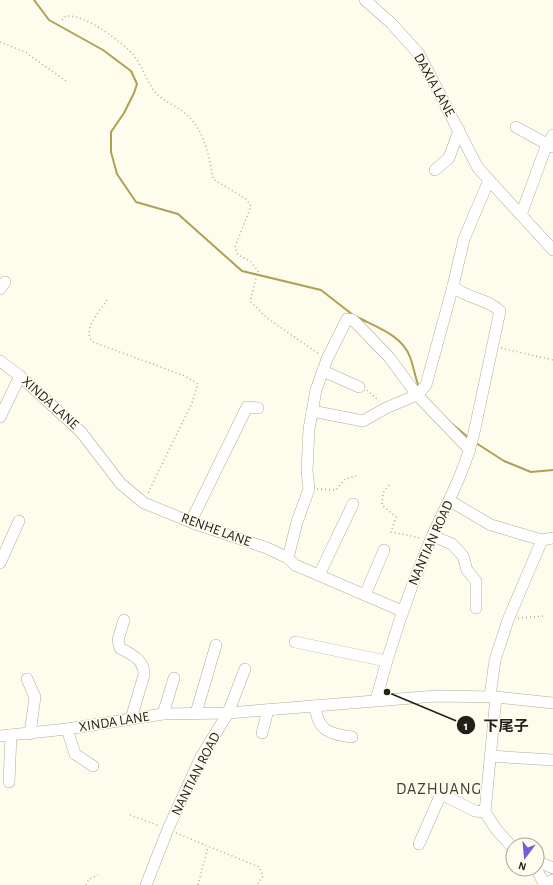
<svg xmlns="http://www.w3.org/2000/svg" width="553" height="885" viewBox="0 0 553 885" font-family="'Alegreya Sans','Noto Sans TC',sans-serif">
	<rect width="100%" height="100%" fill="#fefcec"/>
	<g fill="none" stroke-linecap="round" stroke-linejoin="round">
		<!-- stream -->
		<g stroke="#aea155" stroke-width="2">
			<path d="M 34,0 L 49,20 L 103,50 L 131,71 L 137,84 L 134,93 L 124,113 L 111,132 L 111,152 L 117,174 L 136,202 L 178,214 L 242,271 L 321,290 L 353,315"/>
			<path d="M 357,317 C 376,327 402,335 410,357 C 414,367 415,378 419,387"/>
			<path d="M 451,423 L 469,438"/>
			<path d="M 476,443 L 504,461 L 531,472 L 553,470"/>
		</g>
		<!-- minor casing -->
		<g stroke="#afac9e" stroke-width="12">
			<g id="minor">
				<path d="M 365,0 L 391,23 L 419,54 L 478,168 L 553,250"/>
				<path d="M 516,127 L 552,147"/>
				<path d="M 435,170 L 449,158 L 459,130"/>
				<path d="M 521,215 L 547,144 L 553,135"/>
				<path d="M 0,289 L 5,282"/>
				<path d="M 0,361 L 20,376 L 81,432 L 121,484 L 144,503 L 193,523 L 267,548 L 288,558 L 295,565 L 402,611"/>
				<path d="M 323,371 L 359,387"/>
				<path d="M 312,411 L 363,421 L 386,408 L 417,395 L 426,385 L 453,286"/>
				<path d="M 0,417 L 20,376"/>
				<path d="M 450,501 L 491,525 L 542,540"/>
				<path d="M 193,523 L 193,517 L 247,407 L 258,408"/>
				<path d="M 433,536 L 452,544 L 463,556 L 467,570 L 476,581 L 476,608"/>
				<path d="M 288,558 L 297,522 L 309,489 L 307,471 L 309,429 L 316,390 L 327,359 L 347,319 L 353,320 L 389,357 L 417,395 L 470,450"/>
				<path d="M 0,563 L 19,521"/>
				<path d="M 319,575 L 353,504"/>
				<path d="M 365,595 L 384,550"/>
				<path d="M 124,620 L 118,640 L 120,648 C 132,655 144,659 144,675 L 131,719"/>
				<path d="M 295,642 L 386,661"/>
				<path d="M 27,679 L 35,697 L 30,734"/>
				<path d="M 490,696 L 495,660 L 508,620 L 542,540 L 553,538"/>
				<path d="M 376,700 C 390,646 408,593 430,541 C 446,505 465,472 474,433 L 500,311 C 487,298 466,299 453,286 L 464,239 L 489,180"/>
				<path d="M 315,706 C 318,731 329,734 352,737"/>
				<path d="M 196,713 L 216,645"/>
				<path d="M 163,714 L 174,678"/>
				<path d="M 67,729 L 75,754 L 93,766"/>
				<path d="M 262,733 L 268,710"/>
				<path d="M 0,736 L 67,729 L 163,714 L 228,713 L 436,696 L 496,697 L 553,703"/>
				<path d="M 490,756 L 553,760"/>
				<path d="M 9,782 L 11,735"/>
				<path d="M 485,812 L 496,697"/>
				<path d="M 419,844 L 441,794 L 475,811 L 485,812 L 496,829 L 513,848"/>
				<path d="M 537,861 L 553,868"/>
				<path d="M 536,869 L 545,885"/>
				<path d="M 146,885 L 168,829 L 201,757 L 228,713 L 245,669"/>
			</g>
		</g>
		<!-- major casing -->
		<g stroke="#afac9e" stroke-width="14">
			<path id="major" d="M 545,885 L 553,881"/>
		</g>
		<!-- path -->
		<g stroke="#adab9f" stroke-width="1.5" stroke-dasharray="1 3" stroke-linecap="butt">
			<path d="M 62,20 L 66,16 C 85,14 123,42 135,57 C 143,68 147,82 155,92 C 163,102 178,106 187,115 C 205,132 209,156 213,179 L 246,199 L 251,206 L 235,247 L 238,255 L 250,261 L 258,271 L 250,301 L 267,318 L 319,354"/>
			<path d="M 0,42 L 25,52 L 66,81"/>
			<path d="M 107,300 C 100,312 81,329 93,342 L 185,376 L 198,384 L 192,403 L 147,495"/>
			<path d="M 501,348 L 553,360"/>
			<path d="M 367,390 L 379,401"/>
			<path d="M 389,485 L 383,493 L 382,505 L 396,517 L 391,532 L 421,538"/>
			<path d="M 317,489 L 336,490 L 345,479 L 356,476"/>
			<path d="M 518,618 L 544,616"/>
			<path d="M 130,815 L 160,826"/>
			<path d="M 176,833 L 259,867 L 263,876 L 257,885"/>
			<path d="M 86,885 L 89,879 L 98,875"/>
			<path d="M 198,885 L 208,847"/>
		</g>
		<!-- minor -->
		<use href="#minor" stroke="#fff" stroke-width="11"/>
		<!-- major -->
		<use href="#major" stroke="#fff" stroke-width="13"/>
	</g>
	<g text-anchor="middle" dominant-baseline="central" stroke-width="3" stroke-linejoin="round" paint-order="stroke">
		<!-- street labels -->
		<g font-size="14" fill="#21201b" stroke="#fefcec">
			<text transform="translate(434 85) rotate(61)">DAXIA LANE</text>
			<text transform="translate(50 403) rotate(42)">XINDA LANE</text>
			<text transform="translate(216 530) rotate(20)">RENHE LANE</text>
			<text transform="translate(431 543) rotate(-66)">NANTIAN ROAD</text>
			<text transform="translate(114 722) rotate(-9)">XINDA LANE</text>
			<text transform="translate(196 774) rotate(-63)">NANTIAN ROAD</text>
		</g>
		<!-- quarter labels -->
		<g font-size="16" letter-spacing="1" fill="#413f32" stroke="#fefcec">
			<text x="439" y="789">DAZHUANG</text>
		</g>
	</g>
	<!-- callouts -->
	<path fill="none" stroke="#21201b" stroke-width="1.5" d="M387 692L466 725"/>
	<g fill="#21201b" stroke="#fefcec" stroke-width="1.5">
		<circle cx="387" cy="692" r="4"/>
		<circle cx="466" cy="725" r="10"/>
	</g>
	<g font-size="12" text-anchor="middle" font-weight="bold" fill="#fff">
		<text x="466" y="730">1</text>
	</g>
	<g font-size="15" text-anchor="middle" font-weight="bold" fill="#21201b" stroke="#fefcec" stroke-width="3" stroke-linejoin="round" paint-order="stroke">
		<text x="506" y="731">下尾子</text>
	</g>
	<!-- north arrow -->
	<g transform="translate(525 857) rotate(196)"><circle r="19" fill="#fefcec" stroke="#a6a498"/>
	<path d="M0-3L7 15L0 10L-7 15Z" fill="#775cd7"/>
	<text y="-6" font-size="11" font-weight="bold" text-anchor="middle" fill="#21201b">N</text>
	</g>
</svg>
